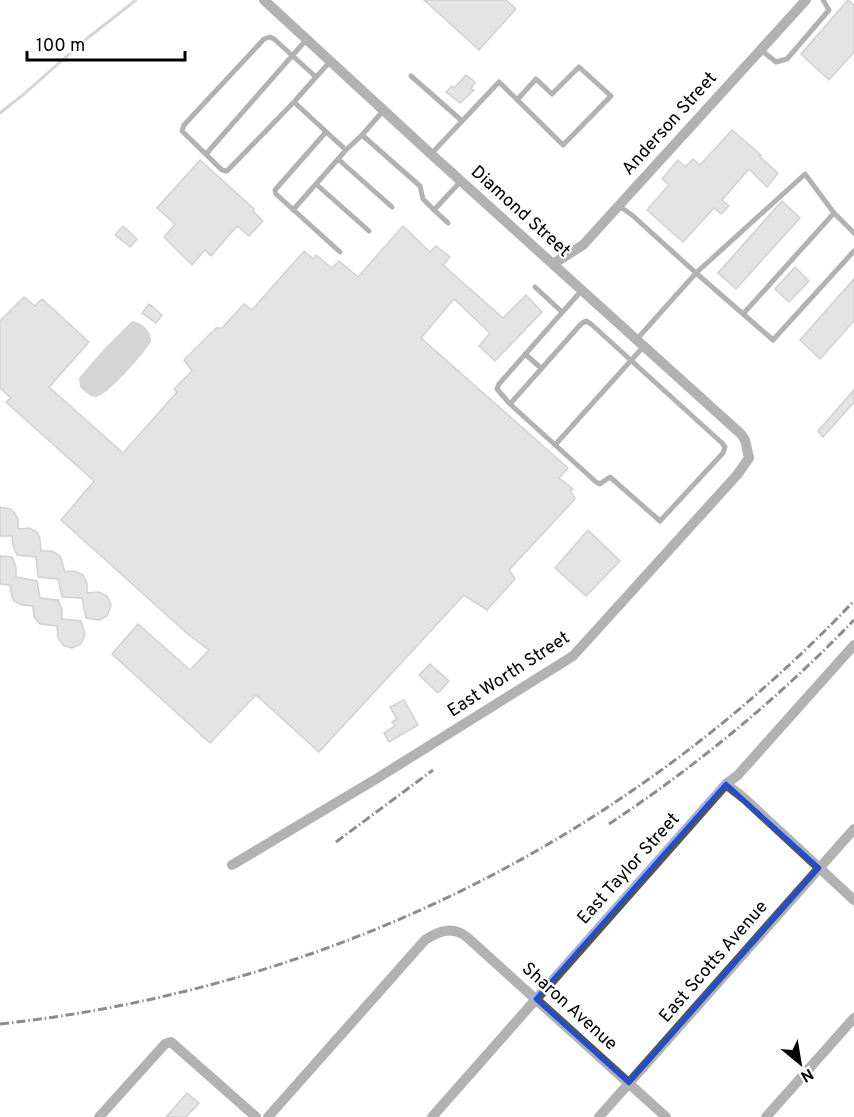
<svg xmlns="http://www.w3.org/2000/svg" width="854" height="1117" viewBox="0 0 854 1117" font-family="Overpass,sans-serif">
	<rect width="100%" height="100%" fill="#fff"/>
	<!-- water -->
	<path fill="#a3a3a3" d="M 132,321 C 142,322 152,332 151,342 C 145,352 107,396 96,397 C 90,397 84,391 80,387 L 79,378 L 103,350 Z"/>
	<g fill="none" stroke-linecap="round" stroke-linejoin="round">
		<!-- stream -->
		<path stroke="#a3a3a3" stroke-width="3" d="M 0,113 L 24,94 L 85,40 L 136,0"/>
	</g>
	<!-- building -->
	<g fill="#c4c4c4" stroke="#999" stroke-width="1.5">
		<path d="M 424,0 L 506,0 L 516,9 L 479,50 Z"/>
		<path d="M 848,0 L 854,5 L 854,52 L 829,80 L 801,54 Z"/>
		<path d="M 466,75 L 475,82 L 471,89 L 474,90 L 460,103 L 446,92 L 452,86 L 454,88 Z"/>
		<path d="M 732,130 L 761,155 L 759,156 L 778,173 L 767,187 L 749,169 L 722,200 L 729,206 L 721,214 L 714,208 L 683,242 L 647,210 L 669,185 L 662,179 L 678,160 L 685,167 L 693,159 L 700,165 Z"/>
		<path d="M 200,160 L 254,209 L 253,211 L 263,221 L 249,236 L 237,226 L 211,256 L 205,250 L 192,265 L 164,237 L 175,224 L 157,208 Z"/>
		<path d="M 782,201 L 800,218 L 736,289 L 718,273 Z"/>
		<path d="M 123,226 L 137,239 L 130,247 L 115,235 Z"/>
		<path d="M 403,226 L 430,252 L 436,246 L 450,257 L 443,265 L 503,318 L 526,295 L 542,312 L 495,361 L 479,346 L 490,333 L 454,299 L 421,338 L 568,468 L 559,478 L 573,489 L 570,490 L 575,499 L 509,570 L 515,579 L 487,610 L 464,595 L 319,752 L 256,695 L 210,743 L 112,654 L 138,624 L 190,670 L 209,650 L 190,636 L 61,520 L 94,481 L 6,402 L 11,398 L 0,388 L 0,321 L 24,297 L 35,306 L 42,299 L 89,342 L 49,387 L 123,453 L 177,392 L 174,389 L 192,371 L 184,360 L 216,328 L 222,328 L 244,304 L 252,310 L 304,251 L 313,259 L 316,255 L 332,268 L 339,261 L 358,277 Z"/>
		<path d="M 795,267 L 809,281 L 789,302 L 775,289 Z"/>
		<path d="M 854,279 L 854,321 L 820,359 L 800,340 Z"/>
		<path d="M 149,304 L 162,315 L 156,323 L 142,313 Z"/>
		<path d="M 854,390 L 854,402 L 823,437 L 818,431 Z"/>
		<path d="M 0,507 L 10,509 L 14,512 L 18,519 L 18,529 L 29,528 L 37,532 L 40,539 L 41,551 L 52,551 L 60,556 L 65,572 L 74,571 L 83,575 L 87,583 L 87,593 L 99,592 L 107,596 L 111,605 L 107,616 L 99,620 L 86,618 L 82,598 L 62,597 L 58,579 L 38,577 L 36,557 L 17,555 L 13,546 L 12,536 L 0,536 Z"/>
		<path d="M 588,530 L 620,561 L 586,596 L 555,568 Z"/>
		<path d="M 0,556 L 12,557 L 16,568 L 16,577 L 37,581 L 40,598 L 58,600 L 62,610 L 62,619 L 81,621 L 85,634 L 81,644 L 72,648 L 64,646 L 58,638 L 57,626 L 40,624 L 34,617 L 33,606 L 22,605 L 14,601 L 12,596 L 10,585 L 0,584 Z"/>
		<path d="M 430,664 L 449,681 L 438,693 L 419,675 Z"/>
		<path d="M 404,700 L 418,725 L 389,742 L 384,733 L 395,726 L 392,722 L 397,719 L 390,707 Z"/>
		<path d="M 187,1093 L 199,1103 L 186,1117 L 166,1117 Z"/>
	</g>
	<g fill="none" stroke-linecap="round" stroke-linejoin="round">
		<!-- lane -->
		<g stroke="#555" stroke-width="5">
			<path d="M 761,50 L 776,62 L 787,59 L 829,10 L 823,0"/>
			<path d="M 411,76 L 461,120"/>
			<path d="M 316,77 L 330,62"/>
			<path d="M 294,102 L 227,171 L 222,170 L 182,131 L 184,125 L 264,39 L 270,37 L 274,39 L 316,77 L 294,102 L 346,150 L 362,135 L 420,186 L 423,199 L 434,210 L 461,181"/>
			<path d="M 326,132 L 275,190 L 276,194 L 340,252"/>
			<path d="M 362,135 L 383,111"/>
			<path d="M 206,154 L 306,40"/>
			<path d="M 431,154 L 499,82 L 563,145 L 611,96 L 579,67 L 552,94 L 536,79 L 517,100"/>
			<path d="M 338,159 L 392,207"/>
			<path d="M 316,184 L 369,231"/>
			<path d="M 619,206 L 632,215 L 696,273 L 637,339"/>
			<path d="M 293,210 L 346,150"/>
			<path d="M 434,210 L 448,223"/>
			<path d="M 834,213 L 854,233"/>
			<path d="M 535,287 L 562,312"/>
			<path d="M 743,314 L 834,213 L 805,174 L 696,273 L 773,340 L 854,251"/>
			<path d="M 525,354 L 541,368"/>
			<path d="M 510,404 L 581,324 L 586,321 L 591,324 L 722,443 L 725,447 L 723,453 L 660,521 L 610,477 L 600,484 L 596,482 L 510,404 L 497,389 L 499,384 L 582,290"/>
			<path d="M 555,445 L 644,346"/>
		</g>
		<!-- street -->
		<g stroke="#555" stroke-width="10">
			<path d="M 553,264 L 583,245 L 806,0"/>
			<path d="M 726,784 L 745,799 L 854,900"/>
			<path d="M 232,865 L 376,779 L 573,656 L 737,475 L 749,458 L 745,440 L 741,434 L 431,154 L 264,0"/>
			<path d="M 99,1117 L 165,1044 L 171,1042 L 256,1117"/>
			<path d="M 268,1117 L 425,940 C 440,930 454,926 468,938 L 666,1117"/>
			<path d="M 432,1117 L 726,784 L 738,775 L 854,645"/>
			<path d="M 599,1117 L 854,829"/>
			<path d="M 766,1117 L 854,1018"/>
		</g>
		<!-- rail -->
		<g stroke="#000" stroke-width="3" stroke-dasharray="9 3 1.5 3" stroke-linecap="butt">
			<path d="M 609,824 C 698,765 780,697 854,620"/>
			<path d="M 336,842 L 433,770"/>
			<path d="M 0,1024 C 329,988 626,841 854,601"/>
		</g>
	</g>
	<!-- marked area -->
	<path d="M0 0H854V1117H0ZM 726,784 L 819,868 L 629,1083 L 536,999 Z" fill="#fff" fill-opacity=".55" fill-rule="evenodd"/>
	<path fill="none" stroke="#1d4ed8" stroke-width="4.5" stroke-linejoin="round" d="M 726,784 L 819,868 L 629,1083 L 536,999 Z"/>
	<g text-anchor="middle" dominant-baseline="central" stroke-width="4.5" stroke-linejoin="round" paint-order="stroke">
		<!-- street labels -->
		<g font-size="18" fill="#000" stroke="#fff">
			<text transform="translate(670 124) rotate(-48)">Anderson Street</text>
			<text transform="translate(520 212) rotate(42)">Diamond Street</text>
			<text transform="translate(509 675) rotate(-33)">East Worth Street</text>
			<text transform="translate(629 869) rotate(-48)">East Taylor Street</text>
			<text transform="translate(714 962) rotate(-49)">East Scotts Avenue</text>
			<text transform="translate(569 1007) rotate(42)">Sharon Avenue</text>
		</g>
	</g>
	<!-- north arrow -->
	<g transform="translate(800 1063) rotate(150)" stroke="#ffffff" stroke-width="4.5" paint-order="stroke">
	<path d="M0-4.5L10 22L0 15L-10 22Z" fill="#000000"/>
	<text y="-9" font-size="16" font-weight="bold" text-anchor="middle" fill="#000000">N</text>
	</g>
	<!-- scale -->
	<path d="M27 51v9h158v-9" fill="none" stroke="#000000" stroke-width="3"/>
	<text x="36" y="51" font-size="18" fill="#000000" stroke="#ffffff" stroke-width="4.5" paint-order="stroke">100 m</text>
</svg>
